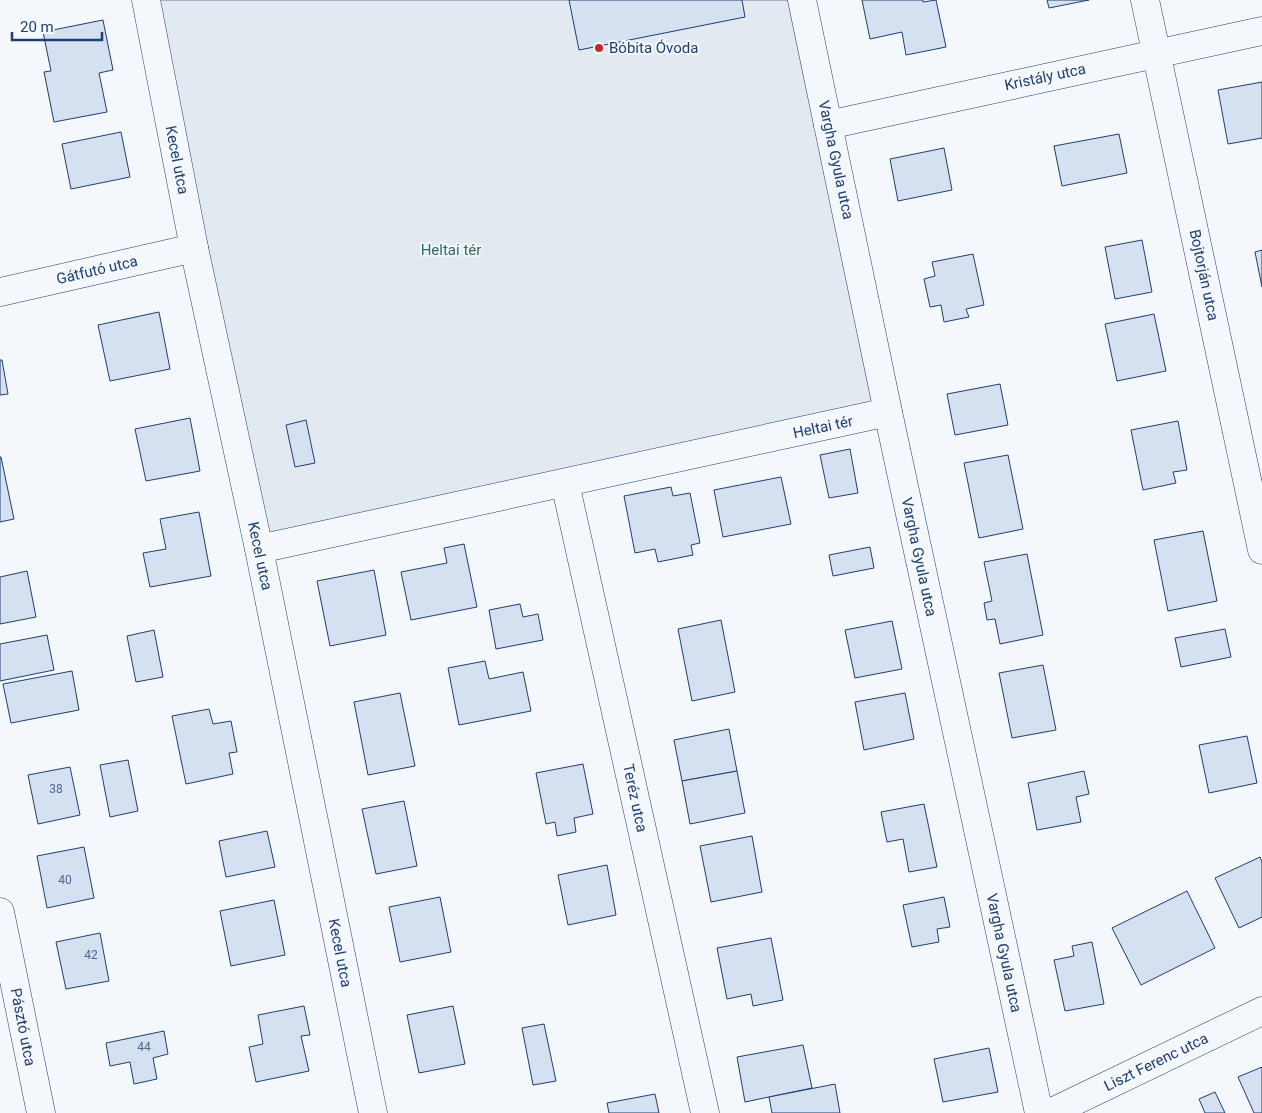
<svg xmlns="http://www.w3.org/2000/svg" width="1262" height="1113" viewBox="0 0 1262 1113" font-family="Roboto,sans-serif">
	<rect width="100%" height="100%" fill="#f4f7fb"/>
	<!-- green -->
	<path fill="#e3e9f0" stroke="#687fa3" d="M 146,0 L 802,0 L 888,412 L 259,549 Z"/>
	<!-- building -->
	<g fill="#d5e0f0" stroke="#1d3f73">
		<path d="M 569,0 L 742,0 L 745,17 L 579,50 Z"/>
		<path d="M 862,0 L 923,0 L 923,2 L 936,0 L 946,47 L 906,55 L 902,32 L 870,39 Z"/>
		<path d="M 1047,0 L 1089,0 L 1049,8 Z"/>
		<path d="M 103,20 L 113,70 L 99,73 L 107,112 L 54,122 L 44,72 L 51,71 L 43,32 Z"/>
		<path d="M 1262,82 L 1262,138 L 1228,144 L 1218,90 Z"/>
		<path d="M 121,132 L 130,177 L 71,189 L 62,144 Z"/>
		<path d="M 1119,134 L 1127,173 L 1062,186 L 1054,146 Z"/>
		<path d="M 944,148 L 952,190 L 898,201 L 890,159 Z"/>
		<path d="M 1142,240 L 1152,292 L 1115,299 L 1105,247 Z"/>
		<path d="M 1262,250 L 1262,287 L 1255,252 Z"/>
		<path d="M 973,254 L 984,305 L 966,309 L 969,317 L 944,322 L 941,305 L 930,307 L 924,279 L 935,276 L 932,262 Z"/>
		<path d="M 159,312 L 170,369 L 110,381 L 98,325 Z"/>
		<path d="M 1154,314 L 1166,371 L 1117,381 L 1105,324 Z"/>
		<path d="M 0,360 L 2,360 L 8,394 L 0,395 Z"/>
		<path d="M 1000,384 L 1008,425 L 955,435 L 947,394 Z"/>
		<path d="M 190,418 L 200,471 L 146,481 L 135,429 Z"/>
		<path d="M 306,420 L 315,463 L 295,467 L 286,425 Z"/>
		<path d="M 1178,421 L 1187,470 L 1173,472 L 1176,483 L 1143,490 L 1131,430 Z"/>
		<path d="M 850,449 L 858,493 L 829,498 L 820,455 Z"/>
		<path d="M 1008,455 L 1023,529 L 979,538 L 964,463 Z"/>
		<path d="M 0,457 L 1,457 L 14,519 L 0,522 Z"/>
		<path d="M 781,477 L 791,524 L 723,537 L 714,490 Z"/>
		<path d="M 671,487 L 673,496 L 690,493 L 700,543 L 691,545 L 693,555 L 658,562 L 655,549 L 635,553 L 624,496 Z"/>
		<path d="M 199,512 L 211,576 L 150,587 L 143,553 L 166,549 L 160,519 Z"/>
		<path d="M 1203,531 L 1217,601 L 1168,611 L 1154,540 Z"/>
		<path d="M 464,544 L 477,607 L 411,620 L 401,572 L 447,563 L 444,548 Z"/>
		<path d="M 870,547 L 874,568 L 833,576 L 829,555 Z"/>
		<path d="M 1027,554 L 1043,635 L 1000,644 L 995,619 L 987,620 L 984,603 L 992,601 L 984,562 Z"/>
		<path d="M 374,570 L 386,635 L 330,646 L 317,581 Z"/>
		<path d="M 27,571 L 36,617 L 0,624 L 0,577 Z"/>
		<path d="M 520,604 L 523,617 L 538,614 L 543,640 L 496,649 L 489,610 Z"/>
		<path d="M 721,620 L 735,692 L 692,701 L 678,629 Z"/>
		<path d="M 892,621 L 902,669 L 855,678 L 845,630 Z"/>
		<path d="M 1225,629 L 1231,657 L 1181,667 L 1175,638 Z"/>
		<path d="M 154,630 L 163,677 L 136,682 L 127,636 Z"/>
		<path d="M 47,635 L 54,670 L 0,681 L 0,644 Z"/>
		<path d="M 485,661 L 489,679 L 523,672 L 531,711 L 459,725 L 448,668 Z"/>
		<path d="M 1043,665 L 1056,730 L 1012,738 L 999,673 Z"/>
		<path d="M 72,671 L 79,710 L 11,723 L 3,684 Z"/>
		<path d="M 400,693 L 415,766 L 368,775 L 354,702 Z"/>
		<path d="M 905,693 L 914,739 L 864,750 L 855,702 Z"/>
		<path d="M 209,709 L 213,724 L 231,721 L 237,752 L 229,753 L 233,774 L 186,784 L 172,716 Z"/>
		<path d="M 729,729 L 737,771 L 682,781 L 674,740 Z"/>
		<path d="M 1247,736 L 1257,783 L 1209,793 L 1199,745 Z"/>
		<path d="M 128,760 L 138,811 L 110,817 L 100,765 Z"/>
		<path d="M 583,764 L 593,814 L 574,818 L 576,832 L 557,836 L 555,822 L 546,824 L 536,773 Z"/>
		<path d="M 70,767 L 80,815 L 38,824 L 28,775 Z"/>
		<path d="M 737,771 L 745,813 L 690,824 L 682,781 Z"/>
		<path d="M 1084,771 L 1089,794 L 1076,797 L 1081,822 L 1037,830 L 1028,783 Z"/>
		<path d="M 404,801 L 417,866 L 376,874 L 362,809 Z"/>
		<path d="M 924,804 L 937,867 L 909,872 L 903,839 L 887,842 L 881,812 Z"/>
		<path d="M 267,831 L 275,867 L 226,877 L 219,841 Z"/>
		<path d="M 752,836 L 762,892 L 711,902 L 700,846 Z"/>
		<path d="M 84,847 L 94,898 L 47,908 L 37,856 Z"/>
		<path d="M 1260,857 L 1262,862 L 1262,917 L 1239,928 L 1215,878 Z"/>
		<path d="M 607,865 L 616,915 L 568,925 L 558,875 Z"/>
		<path d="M 1187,891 L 1215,948 L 1141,985 L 1112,928 Z"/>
		<path d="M 440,897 L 451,952 L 400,962 L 389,907 Z"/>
		<path d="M 944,897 L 950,927 L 937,929 L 939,942 L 912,947 L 903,905 Z"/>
		<path d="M 274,900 L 285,955 L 231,966 L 220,911 Z"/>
		<path d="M 100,933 L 109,981 L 66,989 L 56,942 Z"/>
		<path d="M 771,938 L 783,1000 L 753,1006 L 751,994 L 727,999 L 717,948 Z"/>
		<path d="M 1092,942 L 1104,1004 L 1065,1011 L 1054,960 L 1074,956 L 1072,946 Z"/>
		<path d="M 304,1006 L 310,1035 L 301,1036 L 309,1071 L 256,1082 L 249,1047 L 263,1044 L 258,1015 Z"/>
		<path d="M 453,1006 L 465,1064 L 419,1073 L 407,1015 Z"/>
		<path d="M 544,1024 L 556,1081 L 533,1085 L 522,1028 Z"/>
		<path d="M 164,1031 L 168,1054 L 153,1058 L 157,1079 L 134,1084 L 130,1062 L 110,1066 L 106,1043 Z"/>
		<path d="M 803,1045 L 812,1088 L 745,1102 L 737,1057 Z"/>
		<path d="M 989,1048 L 998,1092 L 943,1102 L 934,1059 Z"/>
		<path d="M 1262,1067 L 1262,1113 L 1254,1113 L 1238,1077 Z"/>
		<path d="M 835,1084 L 840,1113 L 772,1113 L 769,1097 Z"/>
		<path d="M 1215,1092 L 1225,1113 L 1205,1113 L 1199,1099 Z"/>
		<path d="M 655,1094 L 659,1113 L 609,1113 L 607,1103 Z"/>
	</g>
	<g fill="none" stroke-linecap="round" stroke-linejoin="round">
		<!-- minor casing -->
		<g stroke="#1d3f73" stroke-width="29">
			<g id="minor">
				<path d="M 146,0 L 194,248 L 259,549 L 373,1113"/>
				<path d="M 802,0 L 888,412 L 1039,1113"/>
				<path d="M 1145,0 L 1262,550"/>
				<path d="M 828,125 L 1262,31"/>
				<path d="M 0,292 L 194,248"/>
				<path d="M 565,483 L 705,1113"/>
				<path d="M 259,549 L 888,412"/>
				<path d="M 0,912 L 41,1113"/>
				<path d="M 1050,1113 L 1262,1011"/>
			</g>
		</g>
		<!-- minor -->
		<use href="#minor" stroke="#f4f7fb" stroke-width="28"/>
	</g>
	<!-- markers -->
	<circle fill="#c62828" stroke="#f4f7fb" stroke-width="2" cx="599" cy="48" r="5"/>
	<g text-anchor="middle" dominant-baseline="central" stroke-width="4" stroke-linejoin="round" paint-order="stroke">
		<!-- number labels -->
		<g font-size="12" fill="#4b6792">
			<text x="56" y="789">38</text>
			<text x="65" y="880">40</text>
			<text x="91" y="955">42</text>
			<text x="144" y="1047">44</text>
		</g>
		<!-- poi labels -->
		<g font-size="15" fill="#1d3f73" stroke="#f4f7fb" text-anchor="start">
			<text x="609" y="48">Bóbita Óvoda</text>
		</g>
		<!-- street labels -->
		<g font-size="15" fill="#1d3f73" stroke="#f4f7fb">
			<text transform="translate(1045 77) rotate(-12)">Kristály utca</text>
			<text transform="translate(177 160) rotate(79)">Kecel utca</text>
			<text transform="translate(836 160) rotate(78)">Vargha Gyula utca</text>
			<text transform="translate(97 270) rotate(-13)">Gátfutó utca</text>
			<text transform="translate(1204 275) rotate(78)">Bojtorján utca</text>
			<text transform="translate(823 427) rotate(-12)">Heltai tér</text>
			<text transform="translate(260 556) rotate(78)">Kecel utca</text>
			<text transform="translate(919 557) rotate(78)">Vargha Gyula utca</text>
			<text transform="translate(635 798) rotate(78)">Teréz utca</text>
			<text transform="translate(340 953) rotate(79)">Kecel utca</text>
			<text transform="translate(1004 953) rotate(78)">Vargha Gyula utca</text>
			<text transform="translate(23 1027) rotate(79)">Pásztó utca</text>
			<text transform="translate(1156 1062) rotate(-26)">Liszt Ferenc utca</text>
		</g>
		<!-- park labels -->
		<g font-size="15" fill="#2c6c60" stroke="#f4f7fb">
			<text x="451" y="250">Heltai tér</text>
		</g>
	</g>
	<!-- scale -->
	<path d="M12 32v8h90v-8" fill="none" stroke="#1d3f73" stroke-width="2.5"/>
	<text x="20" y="32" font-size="15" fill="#1d3f73" stroke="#f4f7fb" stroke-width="4" paint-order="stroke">20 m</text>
</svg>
